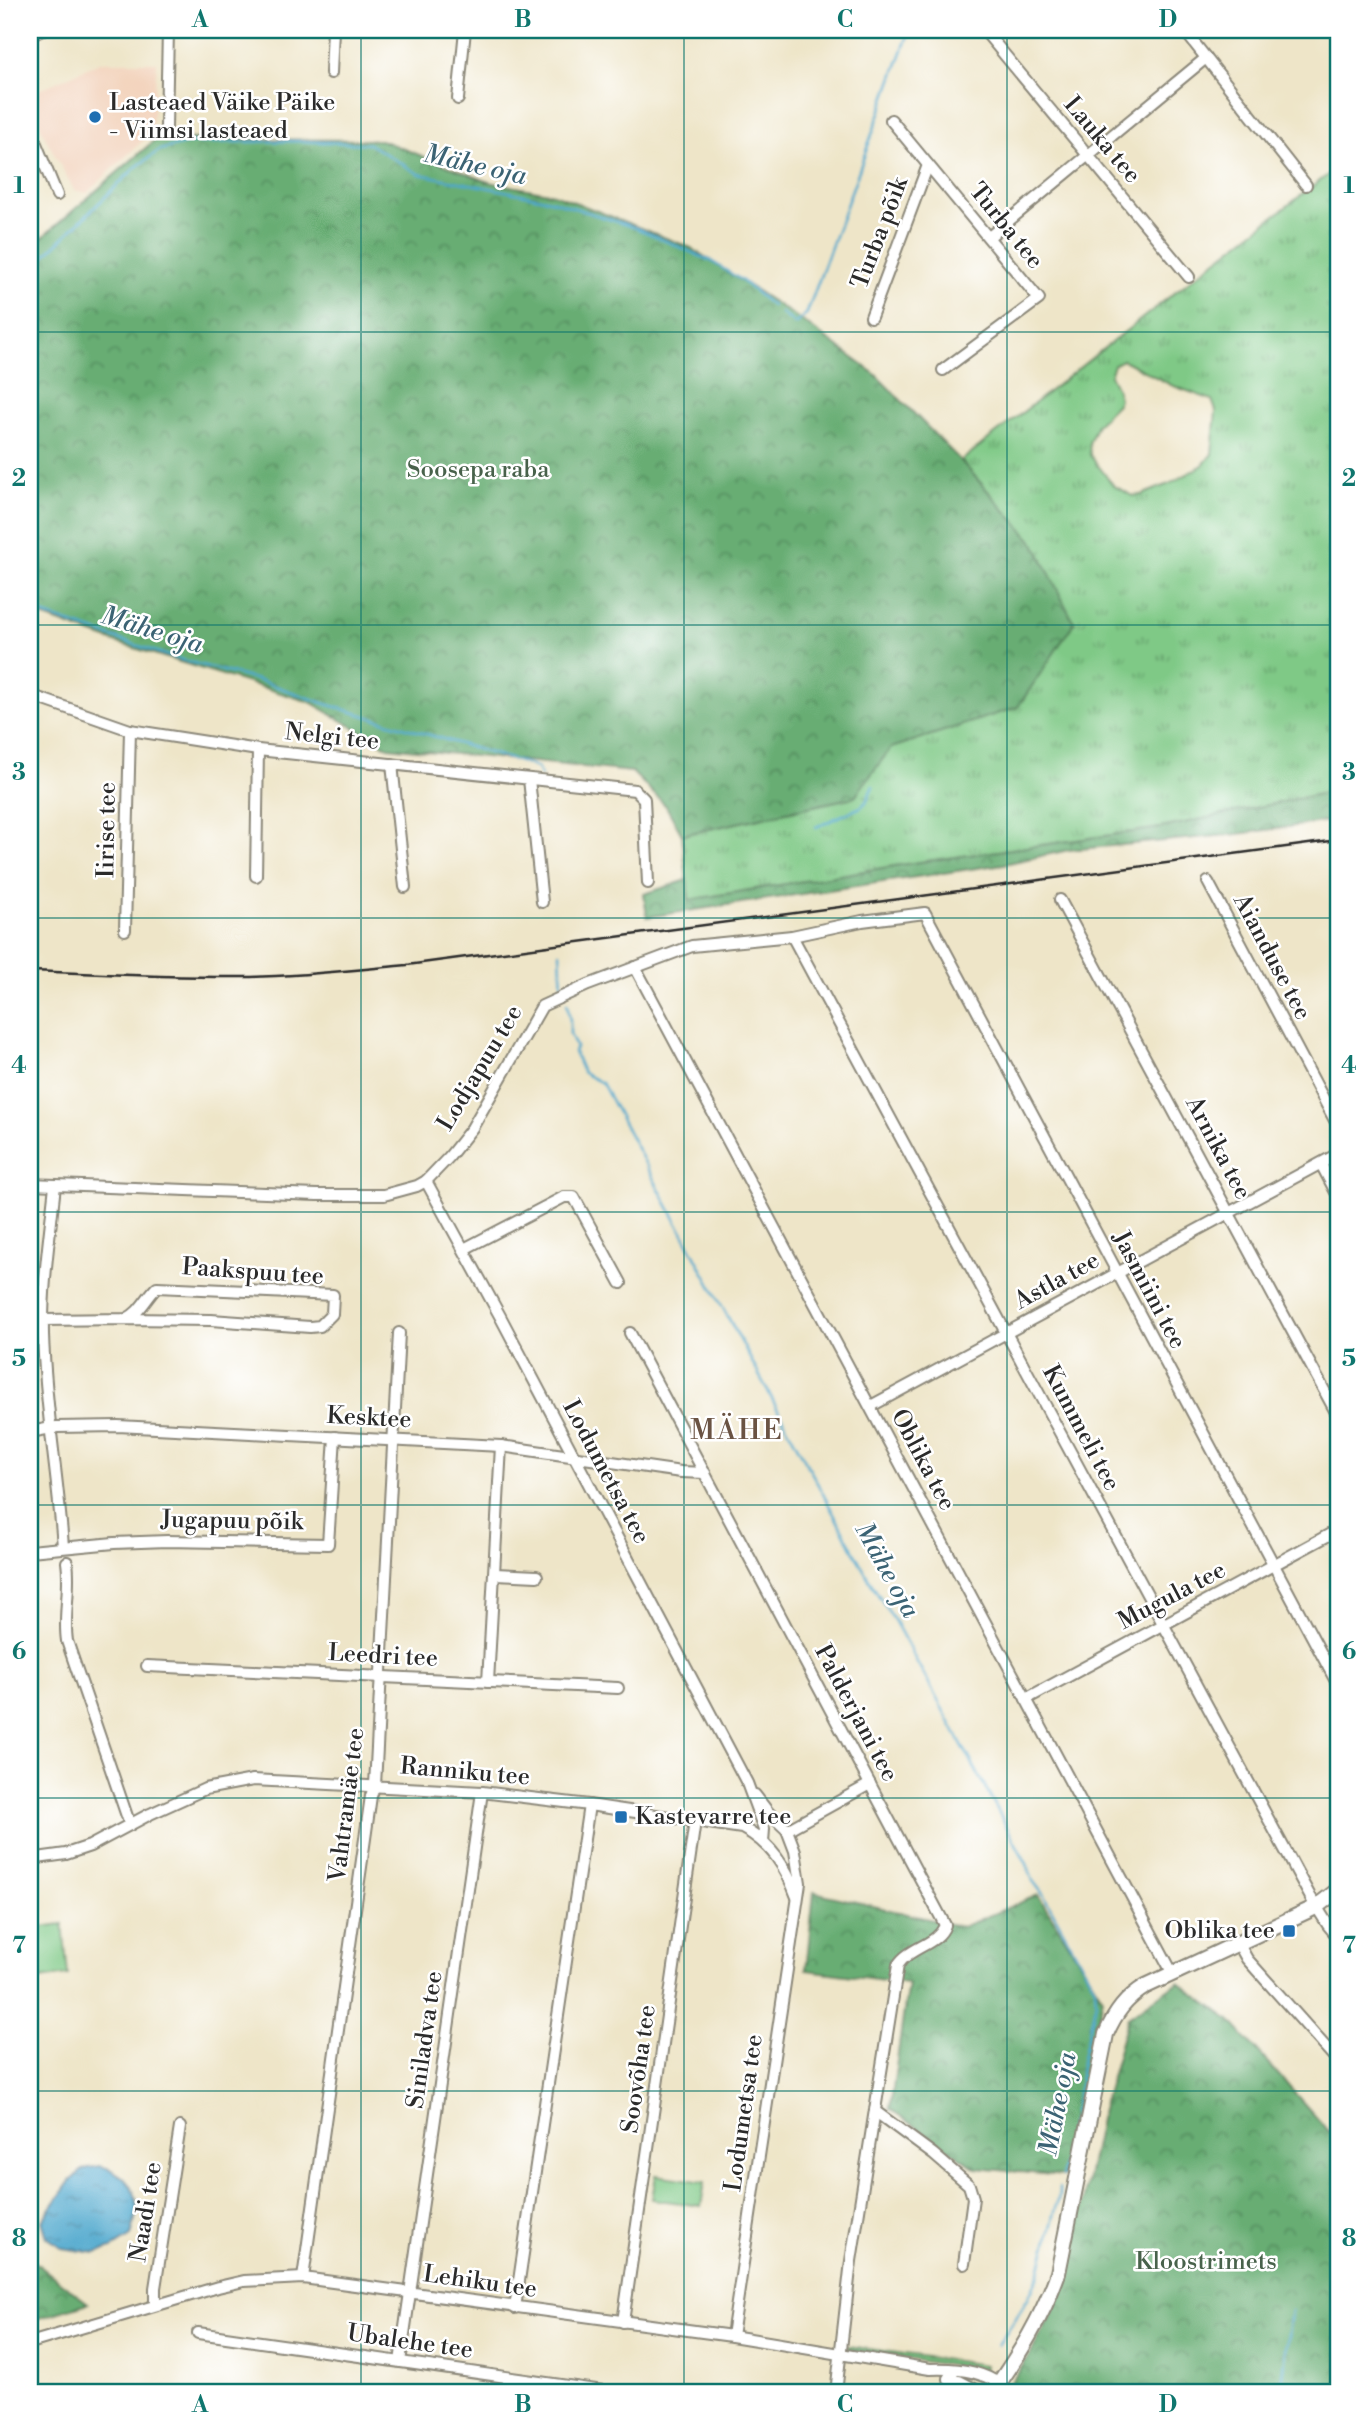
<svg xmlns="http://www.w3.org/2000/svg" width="1368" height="2423" viewBox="0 0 1368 2423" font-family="'Libre Bodoni',serif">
	<defs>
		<pattern id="grass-tufts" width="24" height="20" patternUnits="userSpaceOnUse" patternTransform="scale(1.75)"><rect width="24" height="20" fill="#7fc986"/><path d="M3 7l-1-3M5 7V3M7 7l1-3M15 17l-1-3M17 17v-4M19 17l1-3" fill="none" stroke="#68a36e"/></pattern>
		<pattern id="forest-crowns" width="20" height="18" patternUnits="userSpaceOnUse" patternTransform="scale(1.75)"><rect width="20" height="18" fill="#67ad73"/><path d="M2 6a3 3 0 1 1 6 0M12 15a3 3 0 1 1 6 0" fill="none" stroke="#558d5f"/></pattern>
		<pattern id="water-ripples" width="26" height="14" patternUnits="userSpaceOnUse" patternTransform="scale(1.75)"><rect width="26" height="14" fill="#4fa8cd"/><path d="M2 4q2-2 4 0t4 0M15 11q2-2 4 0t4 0" fill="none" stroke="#4289a7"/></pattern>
	</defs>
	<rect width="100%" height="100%" fill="#fff"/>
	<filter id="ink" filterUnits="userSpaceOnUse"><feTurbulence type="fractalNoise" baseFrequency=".0143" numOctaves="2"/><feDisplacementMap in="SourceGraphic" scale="14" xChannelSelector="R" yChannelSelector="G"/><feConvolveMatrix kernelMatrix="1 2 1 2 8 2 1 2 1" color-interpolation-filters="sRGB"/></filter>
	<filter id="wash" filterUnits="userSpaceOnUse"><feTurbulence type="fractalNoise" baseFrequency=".00686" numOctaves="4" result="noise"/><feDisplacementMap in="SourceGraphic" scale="28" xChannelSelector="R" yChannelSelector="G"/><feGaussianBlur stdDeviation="1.57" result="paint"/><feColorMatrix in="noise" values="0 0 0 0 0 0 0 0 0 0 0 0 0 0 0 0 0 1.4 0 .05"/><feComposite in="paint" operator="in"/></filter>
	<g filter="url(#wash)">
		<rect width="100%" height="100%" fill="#eee5c8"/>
		<!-- built -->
		<path fill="#f3d4be" d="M 100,62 L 157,62 L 152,132 L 87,193 L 74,190 L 46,139 L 30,102 L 30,94 Z"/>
		<!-- grass -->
		<g fill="url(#grass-tufts)" stroke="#557a58" stroke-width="2" fill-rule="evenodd">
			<path d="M 1338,167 L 1338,790 L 1161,828 L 913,863 L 689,900 L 682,835 L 854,797 L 891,748 L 1018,707 L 1035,544 L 961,461 L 1197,275 ZM 1123,360 L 1171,385 L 1212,400 L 1216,411 L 1212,454 L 1203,465 L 1169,484 L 1141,495 L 1133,496 L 1114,486 L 1090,455 L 1089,443 L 1097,424 L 1117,404 L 1119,399 L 1117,389 L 1110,375 L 1114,365 Z"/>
			<path d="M 847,2346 L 985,2365 L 984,2370 L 849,2350 Z"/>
		</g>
		<!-- forest -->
		<g fill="url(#forest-crowns)" stroke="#496c4f" stroke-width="2">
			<path d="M 156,139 L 381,140 L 489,182 L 554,194 L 691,248 L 801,320 L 875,374 L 961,461 L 1035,544 L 1074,623 L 1018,707 L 891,748 L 854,797 L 682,835 L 666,806 L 632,772 L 388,747 L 310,702 L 118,643 L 30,612 L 30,248 Z"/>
			<path d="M 1338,790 L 1338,820 L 1238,834 L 1069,850 L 1004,864 L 647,917 L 644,894 L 687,880 L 689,900 L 913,863 L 1161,828 Z"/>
			<path d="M 814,1892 L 962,1927 L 1038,1895 L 1103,1998 L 1064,2176 L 976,2168 L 890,2109 L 908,1983 L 806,1970 Z"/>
			<path d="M 1178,1982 L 1230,2020 L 1338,2142 L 1338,2393 L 1004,2393 L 1031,2353 L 1057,2304 L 1068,2276 L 1102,2109 L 1128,2017 Z"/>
			<path d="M 30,2260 L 33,2261 L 88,2303 L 30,2321 Z"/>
		</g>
		<!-- pitch -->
		<g fill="#7fc986" stroke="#557a58" stroke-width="2">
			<path d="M 63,1924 L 68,1975 L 39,1979 L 34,1928 Z"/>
			<path d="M 656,2175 L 705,2182 L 701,2206 L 652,2199 Z"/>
		</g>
		<!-- water -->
		<path fill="url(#water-ripples)" stroke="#3d6a7c" stroke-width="2" d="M 100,2166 C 119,2170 138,2187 137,2208 C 137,2217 133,2227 131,2236 L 112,2248 L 96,2253 L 62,2248 L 47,2237 L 42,2221 L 70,2181 L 84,2169 Z"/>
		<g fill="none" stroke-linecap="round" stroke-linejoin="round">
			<!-- stream -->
			<g stroke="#4fa8cd" stroke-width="2.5">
				<path d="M 30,270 L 136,167 L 160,150 L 187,143 L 296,141 L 369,144 L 419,174 L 550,200 L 636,228 L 711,261 L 741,280 L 772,306"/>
				<path d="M 781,313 L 795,324 L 807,313 L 910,30"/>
				<path d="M 30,610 L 175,658 L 261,681 L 326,704 L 527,764 L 537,768 L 541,776"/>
				<path d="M 816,827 L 861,807 L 866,802 L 873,786"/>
				<path d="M 560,953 L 562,989"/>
				<path d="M 567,1003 L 570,1020 L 570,1034 L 576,1047 L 574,1052 L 583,1073 L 602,1083 L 871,1583 L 894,1620 L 1027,1864 L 1033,1881 L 1043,1894 L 1095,1987 L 1096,2001 L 1081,2067 L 1080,2085 L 1069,2132 L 1062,2176"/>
				<path d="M 998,2345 L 1027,2300 L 1039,2275 L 1059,2196 L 1059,2188"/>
				<path d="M 1281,2393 L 1291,2311"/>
			</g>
		</g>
	</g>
	<g filter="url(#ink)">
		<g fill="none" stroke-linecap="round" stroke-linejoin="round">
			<!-- street casing -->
			<g stroke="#8c887a" stroke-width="14">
				<g id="street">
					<path d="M 984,30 L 1189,277"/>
					<path d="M 1184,30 L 1306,185"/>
					<path d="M 30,36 L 42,30"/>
					<path d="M 331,73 L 333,30"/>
					<path d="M 458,99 L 465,30"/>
					<path d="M 891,120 L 1039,299 L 943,370"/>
					<path d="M 166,127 L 168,30"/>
					<path d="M 30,129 L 57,195"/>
					<path d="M 989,237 L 1206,58"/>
					<path d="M 871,317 L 928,165"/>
					<path d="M 30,695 L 130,730 L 258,750 L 635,790 L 644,799 L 648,883"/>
					<path d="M 392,764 L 405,887"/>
					<path d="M 529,779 L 542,902"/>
					<path d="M 256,876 L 258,750"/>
					<path d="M 1208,882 L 1338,1126"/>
					<path d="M 1060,900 L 1338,1416"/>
					<path d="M 125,930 L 130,730"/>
					<path d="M 792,936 L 1311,1898 L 1328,1925 L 1338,1937"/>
					<path d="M 635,967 L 1173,1974"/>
					<path d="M 1321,1164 L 1338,1196"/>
					<path d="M 426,1181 L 500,1316 L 747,1783 L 764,1829 L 763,1842"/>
					<path d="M 30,1184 L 317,1195 L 384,1195 L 417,1186 L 426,1181 L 449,1157 L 472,1128 L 542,1006 L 588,985 L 692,946 L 792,936 L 862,921 L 925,913 L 1338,1685"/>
					<path d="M 55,1185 C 50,1234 42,1285 43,1334 C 45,1406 58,1476 63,1547"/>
					<path d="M 464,1249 L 564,1197 L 574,1197 L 621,1283"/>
					<path d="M 43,1320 L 126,1319 C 140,1313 146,1298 157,1287 L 333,1295 L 332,1314 L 320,1326 L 310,1327 L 211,1320 L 126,1319"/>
					<path d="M 630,1333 L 945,1925 C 938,1945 909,1947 898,1965 L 851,2261 L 836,2393"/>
					<path d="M 871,1406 L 1338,1154"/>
					<path d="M 30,1432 L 57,1427 L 118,1426 L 501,1446 L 681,1472 L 705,1473"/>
					<path d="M 30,1551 L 114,1543 L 167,1541 L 328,1544 L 335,1437"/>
					<path d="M 67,1562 C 71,1588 63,1615 67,1641 L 130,1825"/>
					<path d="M 495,1574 L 537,1576"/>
					<path d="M 147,1666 L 618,1688"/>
					<path d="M 488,1682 L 501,1446"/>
					<path d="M 1026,1699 L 1338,1530"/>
					<path d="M 787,1830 L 870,1784"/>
					<path d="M 30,1859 L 66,1854 L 90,1846 L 150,1814 L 205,1789 L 253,1780 L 482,1792 L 589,1805 L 742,1828 C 771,1843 786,1867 797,1897"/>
					<path d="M 1238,1943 L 1247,1959 L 1338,2061"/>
					<path d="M 876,2112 L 933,2154 L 969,2185 L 973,2198 L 964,2264"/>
					<path d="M 303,2278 L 371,1796 L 375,1785 L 399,1333"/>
					<path d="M 155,2305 L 155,2288 L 180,2127"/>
					<path d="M 515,2308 L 589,1805"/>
					<path d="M 623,2322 L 695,1821"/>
					<path d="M 198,2333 L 617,2393"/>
					<path d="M 732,2336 L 800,1883 L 795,1851 L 787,1830 L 768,1812 L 755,1795"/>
					<path d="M 30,2343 L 218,2287 L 244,2281 L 303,2278 L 732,2336 L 930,2369 C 953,2368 980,2370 999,2384"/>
					<path d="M 400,2362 L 482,1792"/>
					<path d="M 959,2381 L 982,2393"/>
				</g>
			</g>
			<!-- secondary casing -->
			<g stroke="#8c887a" stroke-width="18">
				<g id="secondary">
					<path d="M 951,2379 L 966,2393"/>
					<path d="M 992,2393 C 1019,2355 1042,2318 1058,2273 L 1106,2034 C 1115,2013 1126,1998 1146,1986 L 1316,1907 L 1338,1890"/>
				</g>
			</g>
			<!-- street -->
			<use href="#street" stroke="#fff" stroke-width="10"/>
			<!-- secondary -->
			<use href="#secondary" stroke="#fff" stroke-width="14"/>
			<!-- rail -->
			<path stroke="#2b2b2b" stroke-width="2.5" d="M 30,971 C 103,974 177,978 251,977 C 303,976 355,970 407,965 L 1338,840"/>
		</g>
	</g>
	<!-- grid -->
	<path fill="none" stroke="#0f766e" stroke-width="2" stroke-opacity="0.55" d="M 361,30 L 361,2393M 684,30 L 684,2393M 1007,30 L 1007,2393M 30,332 L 1338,332M 30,625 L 1338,625M 30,918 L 1338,918M 30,1212 L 1338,1212M 30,1505 L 1338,1505M 30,1798 L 1338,1798M 30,2091 L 1338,2091"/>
	<!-- markers -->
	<g fill="#1f6fb2" stroke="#fff" stroke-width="2.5">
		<circle cx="95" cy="117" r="7"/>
		<rect x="614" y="1810" width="14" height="14" rx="3.5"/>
		<rect x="1282" y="1924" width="14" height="14" rx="3.5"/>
	</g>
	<g text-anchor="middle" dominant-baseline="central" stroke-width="5" stroke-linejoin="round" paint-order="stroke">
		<!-- poi labels -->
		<g font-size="24" fill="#2b2b2b" stroke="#fff" text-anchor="start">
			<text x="109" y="103">Lasteaed Väike Päike<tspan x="109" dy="28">- Viimsi lasteaed</tspan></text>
			<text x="635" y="1817">Kastevarre tee</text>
			<text x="1275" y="1931" text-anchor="end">Oblika tee</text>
		</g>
		<!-- street labels -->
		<g font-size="24" fill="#2b2b2b" stroke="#fff">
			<text transform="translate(1102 140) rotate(50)">Lauka tee</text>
			<text transform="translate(1006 226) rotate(51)">Turba tee</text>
			<text transform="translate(880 233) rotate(-69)">Turba põik</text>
			<text transform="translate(332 737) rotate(6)">Nelgi tee</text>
			<text transform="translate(107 830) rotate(-89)">Iirise tee</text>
			<text transform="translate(1272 957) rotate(62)">Aianduse tee</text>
			<text transform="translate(480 1068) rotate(-59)">Lodjapuu tee</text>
			<text transform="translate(1218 1148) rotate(62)">Arnika tee</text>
			<text transform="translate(253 1272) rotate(4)">Paakspuu tee</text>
			<text transform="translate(1057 1281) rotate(-29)">Astla tee</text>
			<text transform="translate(1149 1290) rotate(62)">Jasmiini tee</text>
			<text transform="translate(369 1418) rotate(3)">Kesktee</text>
			<text transform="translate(1081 1428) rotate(62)">Kummeli tee</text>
			<text transform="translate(923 1460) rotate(62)">Oblika tee</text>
			<text transform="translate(606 1472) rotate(62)">Lodumetsa tee</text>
			<text transform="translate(232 1521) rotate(1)">Jugapuu põik</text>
			<text transform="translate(1172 1596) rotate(-28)">Mugula tee</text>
			<text transform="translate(383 1656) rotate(3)">Leedri tee</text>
			<text transform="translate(856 1713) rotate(62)">Palderjani tee</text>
			<text transform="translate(465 1772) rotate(5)">Ranniku tee</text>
			<text transform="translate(347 1805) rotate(-83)">Vahtramäe tee</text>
			<text transform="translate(425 2040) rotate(-82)">Siniladva tee</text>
			<text transform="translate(639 2069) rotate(-82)">Soovõha tee</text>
			<text transform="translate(744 2113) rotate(-82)">Lodumetsa tee</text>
			<text transform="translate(146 2212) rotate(-81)">Naadi tee</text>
			<text transform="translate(480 2282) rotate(8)">Lehiku tee</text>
			<text transform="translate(410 2342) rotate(8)">Ubalehe tee</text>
		</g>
		<!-- park labels -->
		<g font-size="24" fill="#48624b" stroke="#fff">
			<text x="478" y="470">Soosepa raba</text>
			<text x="1206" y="2262">Kloostrimets</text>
		</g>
		<!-- water labels -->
		<g font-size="26" font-style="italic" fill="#3b6374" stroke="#fff">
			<text transform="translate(475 165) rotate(13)">Mähe oja</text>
			<text transform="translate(152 630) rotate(17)">Mähe oja</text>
			<text transform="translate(887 1570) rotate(61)">Mähe oja</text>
			<text transform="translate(1058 2104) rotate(-79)">Mähe oja</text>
		</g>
		<!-- quarter labels -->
		<g font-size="28" letter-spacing="2" fill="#6a5343" stroke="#fff">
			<text x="737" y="1430">MÄHE</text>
		</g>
	</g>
	<!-- margin -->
	<rect width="1368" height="2423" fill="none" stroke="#fff" stroke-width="77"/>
	<rect x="38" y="38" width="1292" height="2346" fill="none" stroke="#0f766e" stroke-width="2.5"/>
	<g font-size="23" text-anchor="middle" font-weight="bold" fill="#0f766e">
		<text x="200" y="27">A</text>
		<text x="523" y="27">B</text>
		<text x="845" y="27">C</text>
		<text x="1168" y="27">D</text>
		<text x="19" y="193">1</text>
		<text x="1349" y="193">1</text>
		<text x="19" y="486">2</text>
		<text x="1349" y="486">2</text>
		<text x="19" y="780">3</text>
		<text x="1349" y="780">3</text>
		<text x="19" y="1073">4</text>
		<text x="1349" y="1073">4</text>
		<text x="19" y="1366">5</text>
		<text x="1349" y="1366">5</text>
		<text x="19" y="1659">6</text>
		<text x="1349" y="1659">6</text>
		<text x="19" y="1953">7</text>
		<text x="1349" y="1953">7</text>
		<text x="19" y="2246">8</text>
		<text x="1349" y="2246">8</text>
		<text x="200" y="2412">A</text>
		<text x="523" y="2412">B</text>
		<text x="845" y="2412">C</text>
		<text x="1168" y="2412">D</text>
	</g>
</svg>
